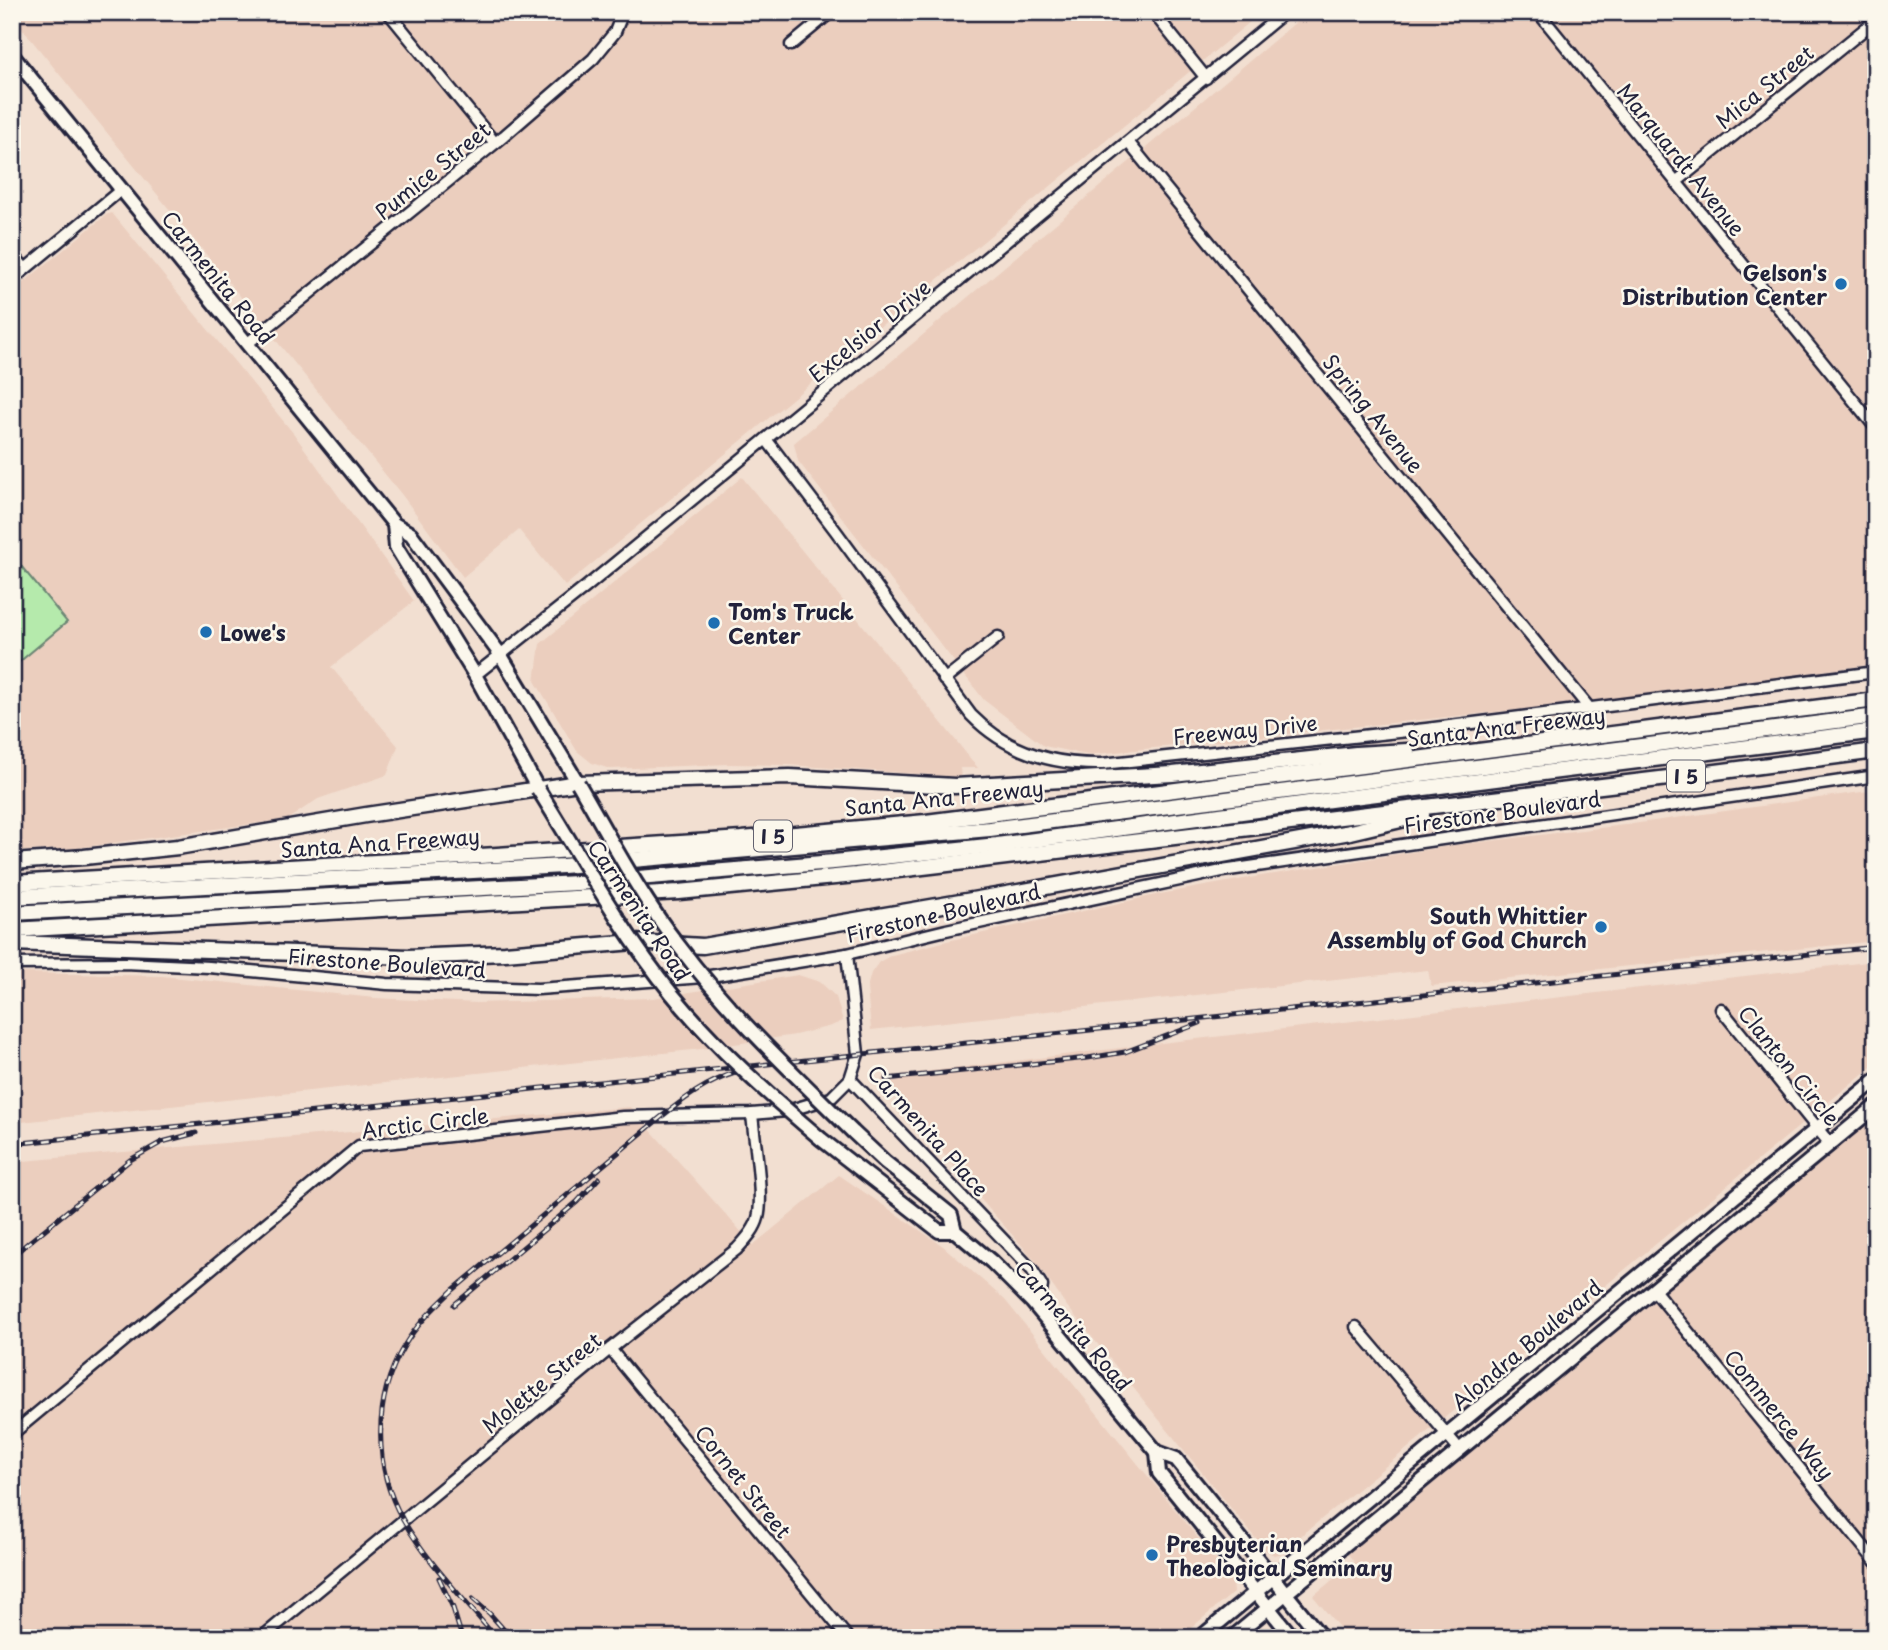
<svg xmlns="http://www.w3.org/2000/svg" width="1888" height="1650" viewBox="0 0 1888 1650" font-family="'Playpen Sans',sans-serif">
	<rect width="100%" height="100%" fill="#f2dfd1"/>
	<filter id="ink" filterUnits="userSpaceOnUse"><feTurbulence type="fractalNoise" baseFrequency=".0143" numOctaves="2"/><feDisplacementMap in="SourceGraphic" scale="14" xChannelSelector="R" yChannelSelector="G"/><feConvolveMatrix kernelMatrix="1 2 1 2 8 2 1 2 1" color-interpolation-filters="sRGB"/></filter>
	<g filter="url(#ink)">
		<!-- built -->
		<g fill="#ebcebe">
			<path d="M 12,12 L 1262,12 L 565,586 L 519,530 L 463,577 L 402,495 L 12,16 Z"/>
			<path d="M 1308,12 L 1876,12 L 1876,664 L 1544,707 L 1087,755 L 1044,746 L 984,700 L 798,461 L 794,443 Z"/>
			<path d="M 112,213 L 294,434 L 414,601 L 331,667 L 398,746 L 387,775 L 318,799 L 288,819 L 77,848 L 12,852 L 12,292 L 106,215 Z"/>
			<path d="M 742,477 L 844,602 L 978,768 L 960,768 L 961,777 L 788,765 L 729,764 L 610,769 L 592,763 L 577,751 L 535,681 L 540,644 Z"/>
			<path d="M 1876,790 L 1876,941 L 1431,986 L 1428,970 L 871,1030 L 867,988 L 871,973 L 879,962 L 892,955 L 947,941 L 1160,894 L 1255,877 L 1455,845 L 1625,825 Z"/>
			<path d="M 1876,961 L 1876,1063 L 1279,1554 L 1274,1555 L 1265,1550 L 1066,1305 L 1032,1257 L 989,1209 L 881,1079 L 884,1079 L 883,1077 L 1170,1042 Z"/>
			<path d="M 26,973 L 162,976 L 375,998 L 477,1003 L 653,998 L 798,975 L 820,982 L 836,997 L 843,1021 L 831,1026 L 795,1035 L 701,1049 L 12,1123 L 12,974 Z"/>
			<path d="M 630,1107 L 753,1245 L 839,1175 L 943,1246 L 1005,1300 L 1232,1580 L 1233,1593 L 1179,1638 L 12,1638 L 12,1162 Z"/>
			<path d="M 1876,1116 L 1876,1638 L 1348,1638 L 1313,1596 L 1354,1562 L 1348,1554 Z"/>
		</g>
		<!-- green -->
		<path fill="#b5eaac" stroke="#6c8674" stroke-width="2" d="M 12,555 L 67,622 L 12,668 Z"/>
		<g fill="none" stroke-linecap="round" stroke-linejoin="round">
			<!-- minor casing -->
			<g stroke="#22223b" stroke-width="15">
				<g id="minor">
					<path d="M 388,12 L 495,143"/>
					<path d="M 1153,12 L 1206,78"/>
					<path d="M 1538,12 L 1876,428"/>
					<path d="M 791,45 L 831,12"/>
					<path d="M 1128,142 L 1590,709"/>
					<path d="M 1676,182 L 1876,20"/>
					<path d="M 12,253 L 25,269"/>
					<path d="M 12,280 L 122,189"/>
					<path d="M 248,343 L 504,136 L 593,59 L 615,32 L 623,12"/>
					<path d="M 766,439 L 835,530 L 971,715 C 1006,751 1052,765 1102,764 L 1426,729 L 1876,672"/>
					<path d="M 475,675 L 586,587 L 1285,12"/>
					<path d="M 944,680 L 998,637"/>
					<path d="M 12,964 L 125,963 L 209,967 L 387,984 L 538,989 L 704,977 L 847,954 L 946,930 L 1222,871 L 1876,776"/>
					<path d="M 1721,1009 L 1830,1144"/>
					<path d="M 850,1079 L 1032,1270 L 1042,1286 L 1038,1309"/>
					<path d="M 1654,1290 L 1876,1562"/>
					<path d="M 1356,1327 L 1460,1450"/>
					<path d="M 610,1349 L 848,1638"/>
					<path d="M 12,1434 L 359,1146 L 623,1117 L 752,1114 L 787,1111 L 831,1098 L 850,1079 L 858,1054 L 847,954"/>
					<path d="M 261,1638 L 610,1349 L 737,1249 C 745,1240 755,1230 758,1218 C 764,1197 754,1138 752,1114"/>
				</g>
			</g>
			<!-- major casing -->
			<g stroke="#22223b" stroke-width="18">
				<g id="major">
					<path d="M 12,55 L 394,524 L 411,534 L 500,654 L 578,783"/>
					<path d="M 394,524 L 396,547 L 475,675 L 538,789"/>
					<path d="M 853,1132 L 885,1162 L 951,1215 L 955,1231 L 992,1262 L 1032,1302 L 1157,1452 L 1176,1459 L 1322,1638"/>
					<path d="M 821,1139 L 939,1231 L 955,1231"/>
					<path d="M 1157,1452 L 1159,1473 L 1293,1638"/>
					<path d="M 1200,1638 L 1876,1080"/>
					<path d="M 1232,1638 L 1876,1106"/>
				</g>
			</g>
			<!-- highway casing -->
			<g stroke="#22223b" stroke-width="19">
				<g id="highway">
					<path d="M 12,862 L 84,857 L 178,847 L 366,815 L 578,783 L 790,777 L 955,786 L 1173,774 L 1356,754 L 1407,751"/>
					<path d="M 12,883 L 497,855 L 742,839 L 926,822 L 1876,700"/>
					<path d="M 12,897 L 563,866 L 990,829 L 1876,716"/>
					<path d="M 12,913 L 577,883 L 834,862 L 997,845 L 1353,797 L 1876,731"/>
					<path d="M 12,930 L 679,892 L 856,875 L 1685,776 L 1876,751"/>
					<path d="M 12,943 L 408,957 L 505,953 L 634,942 L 703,946 L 1007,894 L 1350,832 L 1422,815"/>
				</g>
			</g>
			<!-- minor -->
			<use href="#minor" stroke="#fbf7ec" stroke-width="10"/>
			<!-- major -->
			<use href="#major" stroke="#fbf7ec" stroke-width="12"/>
			<!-- highway -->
			<use href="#highway" stroke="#fbf7ec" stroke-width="14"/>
			<!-- rail casing -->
			<g stroke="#22223b" stroke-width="5">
				<g id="rail">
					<path d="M 886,1079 L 1088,1058 L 1125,1052 L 1200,1023"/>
					<path d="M 12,1144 L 1876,947"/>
					<path d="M 12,1256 L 130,1160 L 162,1142 L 196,1133"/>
					<path d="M 454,1305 L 577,1202 L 599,1178"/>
					<path d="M 439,1578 L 453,1608 L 462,1638"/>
					<path d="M 473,1599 L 490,1614 L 511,1638"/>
					<path d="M 496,1638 C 465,1600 428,1563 403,1520 C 373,1468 373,1398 404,1346 C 417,1324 435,1307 453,1290 L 661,1117 C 684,1099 706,1082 735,1073"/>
				</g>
			</g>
			<!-- rail -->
			<use href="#rail" stroke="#fbf7ec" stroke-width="2.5" stroke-dasharray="8" stroke-linecap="butt"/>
			<!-- major-bridge casing -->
			<g stroke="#22223b" stroke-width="18" stroke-linecap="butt">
				<g id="major-bridge">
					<path d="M 578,783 C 610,838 640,896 679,946 C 730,1014 792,1072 853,1132"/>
					<path d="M 538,789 C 581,858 621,931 672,994 C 716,1048 768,1094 821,1139"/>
				</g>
			</g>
			<!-- major-bridge -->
			<use href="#major-bridge" stroke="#fbf7ec" stroke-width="12"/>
		</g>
	</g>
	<!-- markers -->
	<g fill="#1f6fb2" stroke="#fbf7ec" stroke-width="2.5">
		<circle cx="1841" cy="284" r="7"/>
		<circle cx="714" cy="623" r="7"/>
		<circle cx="206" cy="632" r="7"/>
		<circle cx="1601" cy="927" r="7"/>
		<circle cx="1152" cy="1555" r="7"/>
	</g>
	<g text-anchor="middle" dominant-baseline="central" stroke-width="5" stroke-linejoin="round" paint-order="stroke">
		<!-- shield labels -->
		<g fill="#fbf7ec" stroke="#636270" stroke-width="2">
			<rect x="1667" y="760.5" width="38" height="31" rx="5"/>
			<rect x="754" y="820.5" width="38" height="31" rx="5"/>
		</g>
		<g font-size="19" font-weight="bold" fill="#22223b">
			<text x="1686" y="776">I 5</text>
			<text x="773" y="836">I 5</text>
		</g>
		<!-- street labels -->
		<g font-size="21" fill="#22223b" stroke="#fbf7ec">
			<text transform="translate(1764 86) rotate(-39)">Mica Street</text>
			<text transform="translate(1682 159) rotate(51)">Marquardt Avenue</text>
			<text transform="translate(432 170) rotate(-39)">Pumice Street</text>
			<text transform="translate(219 277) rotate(51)">Carmenita Road</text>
			<text transform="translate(869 330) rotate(-39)">Excelsior Drive</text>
			<text transform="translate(1374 413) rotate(51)">Spring Avenue</text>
			<text transform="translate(1506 726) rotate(-7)">Santa Ana Freeway</text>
			<text transform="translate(1245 729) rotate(-6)">Freeway Drive</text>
			<text transform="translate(944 797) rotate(-6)">Santa Ana Freeway</text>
			<text transform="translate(1502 811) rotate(-8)">Firestone Boulevard</text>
			<text transform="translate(380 842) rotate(-4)">Santa Ana Freeway</text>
			<text transform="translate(640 910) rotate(56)">Carmenita Road</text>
			<text transform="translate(943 912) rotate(-13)">Firestone Boulevard</text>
			<text transform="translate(387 962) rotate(4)">Firestone Boulevard</text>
			<text transform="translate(1790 1065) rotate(51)">Clanton Circle</text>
			<text transform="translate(425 1122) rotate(-7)">Arctic Circle</text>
			<text transform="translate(929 1130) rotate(48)">Carmenita Place</text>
			<text transform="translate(1074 1325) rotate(49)">Carmenita Road</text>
			<text transform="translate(1526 1344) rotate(-40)">Alondra Boulevard</text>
			<text transform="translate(541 1382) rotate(-39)">Molette Street</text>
			<text transform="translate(1780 1414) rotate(51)">Commerce Way</text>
			<text transform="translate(744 1481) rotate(51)">Cornet Street</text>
		</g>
		<!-- poi labels -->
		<g font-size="21" font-weight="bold" fill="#22223b" stroke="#fbf7ec" text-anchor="start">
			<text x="1827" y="272" text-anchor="end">Gelson's<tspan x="1827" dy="24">Distribution Center</tspan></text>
			<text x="728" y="611">Tom's Truck<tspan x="728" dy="24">Center</tspan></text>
			<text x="220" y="632">Lowe's</text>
			<text x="1587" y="915" text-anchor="end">South Whittier<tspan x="1587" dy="24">Assembly of God Church</tspan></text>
			<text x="1166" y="1543">Presbyterian<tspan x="1166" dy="24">Theological Seminary</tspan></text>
		</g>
	</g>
	<!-- margin -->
	<rect width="1888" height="1650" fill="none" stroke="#fbf7ec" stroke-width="42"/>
	<rect x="21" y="21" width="1846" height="1608" fill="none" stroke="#22223b" stroke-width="2.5" filter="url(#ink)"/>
</svg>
